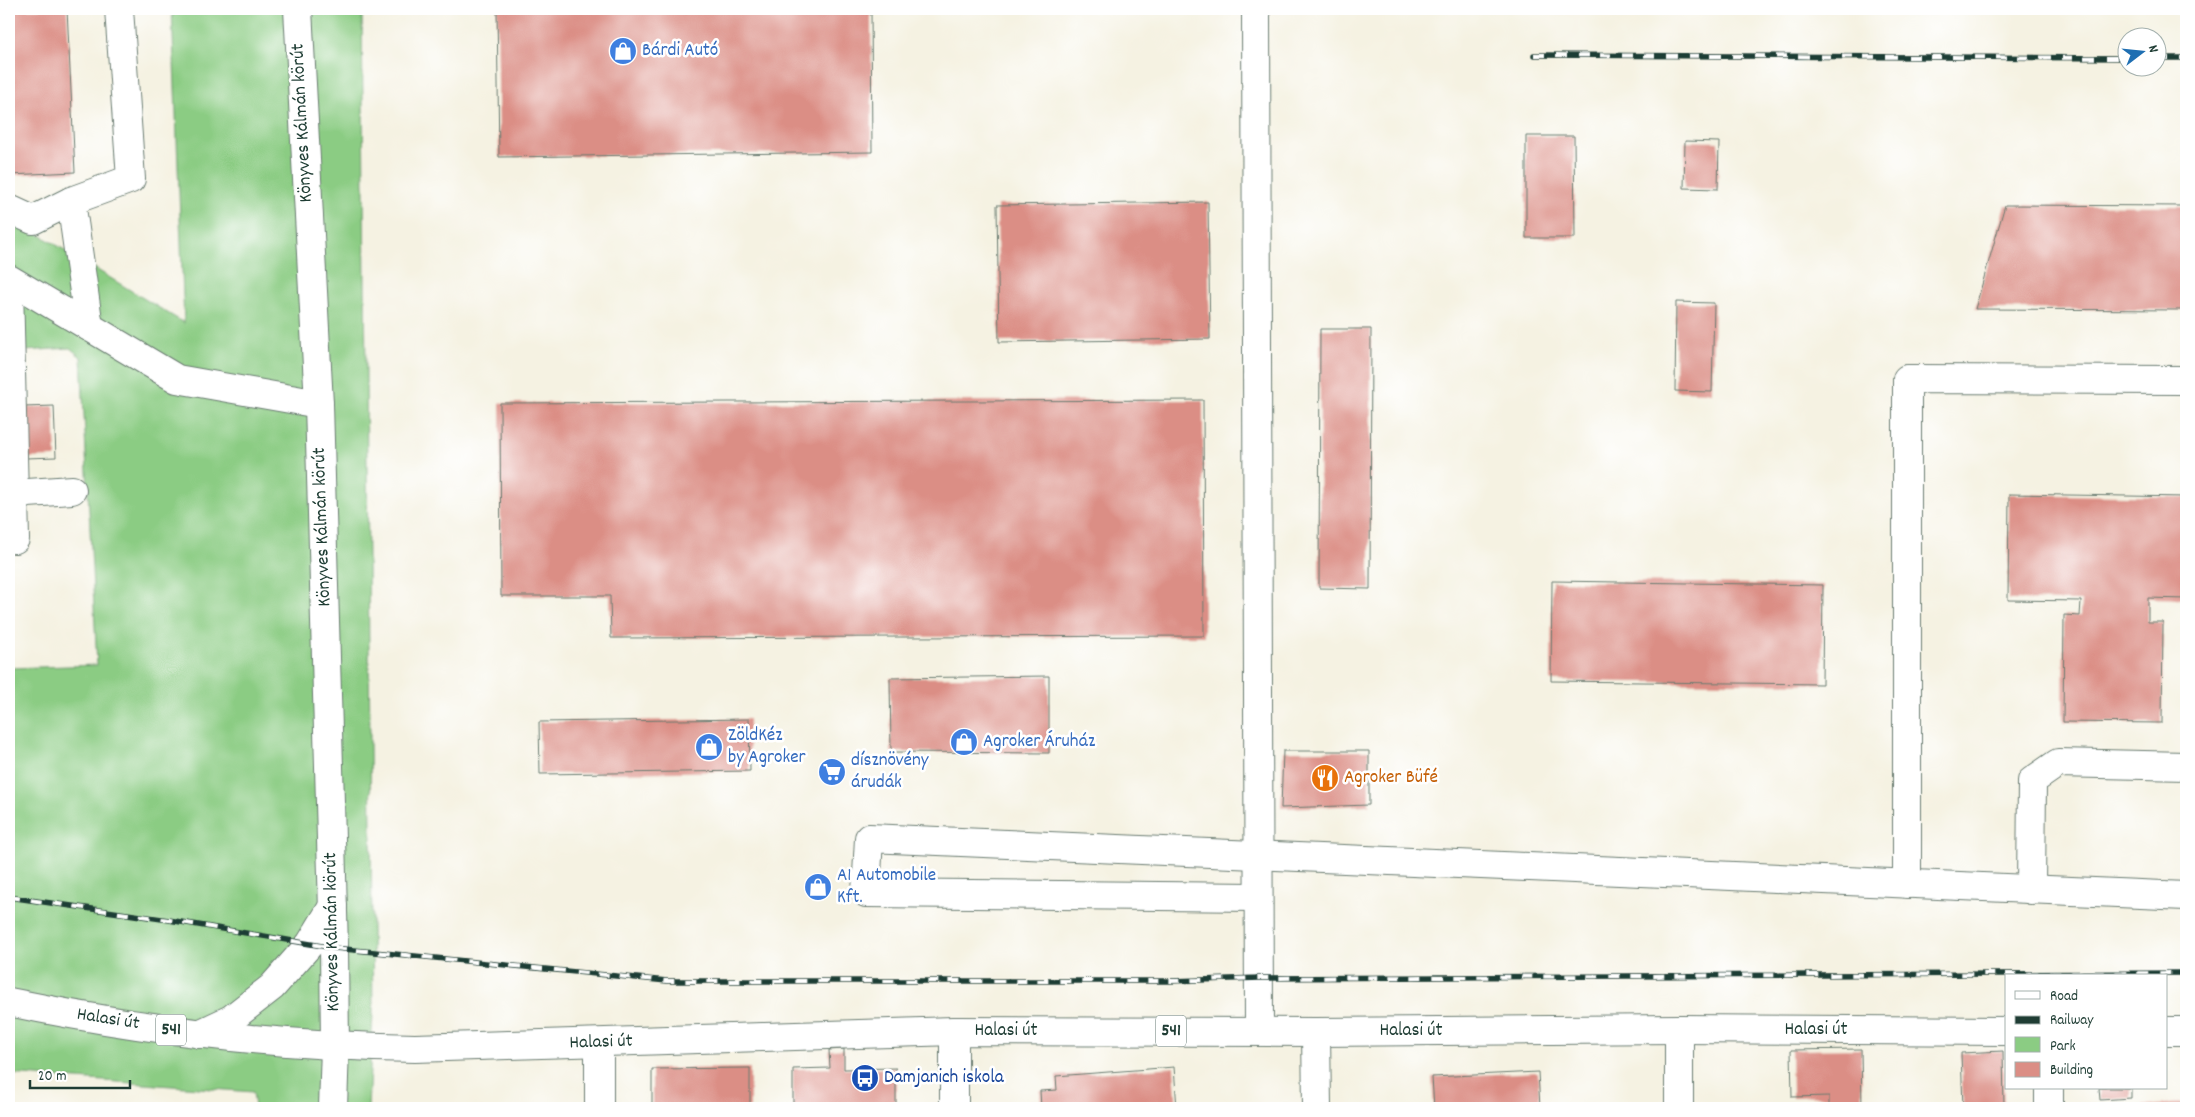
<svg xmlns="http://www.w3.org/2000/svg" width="2195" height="1117" viewBox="0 0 2195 1117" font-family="Dekko,sans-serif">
	<rect width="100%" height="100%" fill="#fff"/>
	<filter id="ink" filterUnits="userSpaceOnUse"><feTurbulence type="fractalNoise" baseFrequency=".02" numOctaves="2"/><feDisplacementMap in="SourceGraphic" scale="10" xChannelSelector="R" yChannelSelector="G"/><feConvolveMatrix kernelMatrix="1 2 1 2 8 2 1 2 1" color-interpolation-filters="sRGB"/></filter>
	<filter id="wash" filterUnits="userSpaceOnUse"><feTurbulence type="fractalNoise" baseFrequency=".0096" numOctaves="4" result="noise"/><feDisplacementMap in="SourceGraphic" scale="20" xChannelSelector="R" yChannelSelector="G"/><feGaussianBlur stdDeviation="1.12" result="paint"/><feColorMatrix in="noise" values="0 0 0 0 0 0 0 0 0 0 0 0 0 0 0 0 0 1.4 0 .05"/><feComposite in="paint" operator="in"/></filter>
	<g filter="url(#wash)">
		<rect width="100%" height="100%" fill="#f5f2e2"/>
		<!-- green -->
		<path fill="#8bcc83" stroke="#55845c" d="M 172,9 L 362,9 L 373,1014 L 368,1108 L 255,1108 L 253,1092 L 9,1074 L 9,668 L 97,665 L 81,357 L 70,348 L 9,352 L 9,216 L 184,323 Z"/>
		<g id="blocks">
			<!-- building -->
			<g fill="#db8e85">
				<path d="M 9,9 L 67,9 L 75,172 L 9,175 Z"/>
				<path d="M 497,9 L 871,9 L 872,152 L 499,157 Z"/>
				<path d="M 1526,136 L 1574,136 L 1575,238 L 1526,238 Z"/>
				<path d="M 1685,141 L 1719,142 L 1718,189 L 1684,188 Z"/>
				<path d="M 1208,202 L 1210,339 L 999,342 L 997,205 Z"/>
				<path d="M 2005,205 L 2186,206 L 2186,310 L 1975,309 Z"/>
				<path d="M 1676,302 L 1714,303 L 1712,392 L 1675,391 Z"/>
				<path d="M 1320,329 L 1371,329 L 1370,589 L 1319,588 Z"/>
				<path d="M 1203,400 L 1204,636 L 611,638 L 610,596 L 501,596 L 500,403 Z"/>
				<path d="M 54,406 L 56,457 L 26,458 L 24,407 Z"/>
				<path d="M 2009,494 L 2186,497 L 2186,599 L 2148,598 L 2148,622 L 2163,622 L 2162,723 L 2063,722 L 2064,615 L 2080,616 L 2081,601 L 2008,600 Z"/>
				<path d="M 1552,581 L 1823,585 L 1822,684 L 1551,681 Z"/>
				<path d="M 1049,676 L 1049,753 L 891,752 L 890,678 Z"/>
				<path d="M 749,719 L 750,771 L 540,774 L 539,722 Z"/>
				<path d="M 1283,751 L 1369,751 L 1369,805 L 1281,808 Z"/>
				<path d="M 844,1049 L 844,1069 L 896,1068 L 896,1108 L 793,1108 L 793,1069 L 830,1068 L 829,1050 Z"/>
				<path d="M 1861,1049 L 1862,1108 L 1829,1108 L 1829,1096 L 1792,1097 L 1791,1050 Z"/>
				<path d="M 2003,1051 L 2004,1108 L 1963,1108 L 1961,1053 Z"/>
				<path d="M 1174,1067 L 1177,1108 L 1041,1108 L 1040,1091 L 1057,1090 L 1056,1076 Z"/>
				<path d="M 750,1068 L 750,1108 L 652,1108 L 652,1069 Z"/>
				<path d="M 1538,1072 L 1540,1108 L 1434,1108 L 1432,1077 Z"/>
				<path d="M 2099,1088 L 2131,1088 L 2131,1098 L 2100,1100 Z"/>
				<path d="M 2186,1103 L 2186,1108 L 2138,1108 L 2138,1106 Z"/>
			</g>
		</g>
	</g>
	<g filter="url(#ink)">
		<use href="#blocks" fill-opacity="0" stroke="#6a7c71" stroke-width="1"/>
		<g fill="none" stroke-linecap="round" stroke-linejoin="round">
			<!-- minor casing -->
			<g stroke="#6a7c71" stroke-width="30">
				<g id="minor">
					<path d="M 298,9 L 319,404 L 334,948 L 335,1047 L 333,1108"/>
					<path d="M 1256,9 L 1259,1031"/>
					<path d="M 71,201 L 89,327"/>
					<path d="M 9,209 L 33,220 L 71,201 L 131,179 L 119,9"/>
					<path d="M 9,279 L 177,379 L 319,404"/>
					<path d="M 9,286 L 15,539"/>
					<path d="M 13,494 L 72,490"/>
					<path d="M 1907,884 L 1907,379 L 2186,380"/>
					<path d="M 2031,890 L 2032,781 L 2058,763 L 2186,766"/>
					<path d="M 1258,897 L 866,893 L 869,838 L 2186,896"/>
					<path d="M 1316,1032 L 1317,1108"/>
					<path d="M 599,1108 L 599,1043"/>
					<path d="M 954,1108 L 954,1031"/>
					<path d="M 1679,1108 L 1679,1029"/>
					<path d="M 2049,1108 L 2049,1088"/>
				</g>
			</g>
			<!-- major casing -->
			<g stroke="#6a7c71" stroke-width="30">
				<g id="major">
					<path d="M 9,1002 C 143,1030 279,1046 415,1048 L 954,1031 L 1316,1032 L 1679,1029 L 2006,1031"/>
					<path d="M 2166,1031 L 2186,1031"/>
					<path d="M 199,1034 L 231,1019 L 272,987 L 310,944 L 333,906"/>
				</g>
			</g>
			<!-- minor -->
			<use href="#minor" stroke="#fff" stroke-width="28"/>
			<!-- major -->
			<use href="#major" stroke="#fff" stroke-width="28"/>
			<!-- rail casing -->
			<g stroke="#1f3d34" stroke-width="5.5">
				<g id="rail">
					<path d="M 1534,55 L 2128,58"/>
					<path d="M 2158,58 L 2186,58"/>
					<path d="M 9,897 L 169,920 L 334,948 L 667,981 L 1170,981 L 1260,978 L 2186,973"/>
				</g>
			</g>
			<!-- rail -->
			<use href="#rail" stroke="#fff" stroke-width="4" stroke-dasharray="11" stroke-linecap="butt"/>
		</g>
	</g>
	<!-- icons -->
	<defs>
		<g id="shop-disc" transform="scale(1.4375)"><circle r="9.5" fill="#3f7fe0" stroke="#fff"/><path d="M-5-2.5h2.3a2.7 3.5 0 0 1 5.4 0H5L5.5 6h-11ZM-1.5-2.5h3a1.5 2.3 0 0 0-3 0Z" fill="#fff"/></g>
		<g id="supermarket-disc" transform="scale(1.4375)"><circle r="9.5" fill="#3f7fe0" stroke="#fff"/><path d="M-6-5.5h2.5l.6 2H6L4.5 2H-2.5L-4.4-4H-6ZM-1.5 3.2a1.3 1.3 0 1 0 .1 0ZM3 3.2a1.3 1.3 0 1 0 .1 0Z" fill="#fff"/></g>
		<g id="restaurant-disc" transform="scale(1.4375)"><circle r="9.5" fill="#e8710a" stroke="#fff"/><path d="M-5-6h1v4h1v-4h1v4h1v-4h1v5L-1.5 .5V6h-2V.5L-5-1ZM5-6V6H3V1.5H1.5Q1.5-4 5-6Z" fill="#fff"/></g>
		<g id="bus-disc" transform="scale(1.4375)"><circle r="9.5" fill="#1a4fb4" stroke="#fff"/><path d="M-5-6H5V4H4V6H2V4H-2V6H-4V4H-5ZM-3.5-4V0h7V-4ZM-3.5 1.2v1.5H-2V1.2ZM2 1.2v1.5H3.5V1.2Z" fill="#fff"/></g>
	</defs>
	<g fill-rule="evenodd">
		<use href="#shop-disc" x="623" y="51"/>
		<use href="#shop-disc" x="964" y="742"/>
		<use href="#shop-disc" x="709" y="747"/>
		<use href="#supermarket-disc" x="832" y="772"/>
		<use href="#restaurant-disc" x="1325" y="778"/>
		<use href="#shop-disc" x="818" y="887"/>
		<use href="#bus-disc" x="865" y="1078"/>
	</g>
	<g text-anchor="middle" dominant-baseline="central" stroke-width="5" stroke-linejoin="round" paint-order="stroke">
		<!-- shield labels -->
		<g fill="#fff" stroke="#627771" stroke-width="1">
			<rect x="156" y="1014.5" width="30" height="31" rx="4"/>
			<rect x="1156" y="1015.5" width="30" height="31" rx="4"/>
		</g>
		<g font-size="18" font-weight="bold" fill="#1f3d34">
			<text x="171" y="1030">541</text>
			<text x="1171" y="1031">541</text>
		</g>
		<!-- shop labels -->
		<g font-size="19" fill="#366cbe" stroke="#fff" text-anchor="start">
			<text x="642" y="51">Bárdi Autó</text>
			<text x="728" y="736">ZöldKéz<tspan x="728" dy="22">by Agroker</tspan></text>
			<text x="983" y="742">Agroker Áruház</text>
			<text x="851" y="761">dísznövény<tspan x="851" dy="22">árudák</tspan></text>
			<text x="837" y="876">A1 Automobile<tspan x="837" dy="22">Kft.</tspan></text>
		</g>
		<!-- street labels -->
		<g font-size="19" fill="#1f3d34" stroke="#fff">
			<text transform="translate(303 123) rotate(-93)">Könyves Kálmán körút</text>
			<text transform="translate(323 527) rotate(-92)">Könyves Kálmán körút</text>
			<text transform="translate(333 932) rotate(-91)">Könyves Kálmán körút</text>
			<text transform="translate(108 1020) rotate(9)">Halasi út</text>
			<text x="1816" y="1030">Halasi út</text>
			<text x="1006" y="1031">Halasi út</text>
			<text x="1411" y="1031">Halasi út</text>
			<text transform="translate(601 1043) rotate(-2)">Halasi út</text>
		</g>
		<!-- food labels -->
		<g font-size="19" fill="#c56008" stroke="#fff" text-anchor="start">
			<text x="1344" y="778">Agroker Büfé</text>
		</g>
		<!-- transit labels -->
		<g font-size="19" fill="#164399" stroke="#fff" text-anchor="start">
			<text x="884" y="1078">Damjanich iskola</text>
		</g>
	</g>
	<!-- margin -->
	<rect width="2195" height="1117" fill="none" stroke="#fff" stroke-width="30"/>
	<!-- legend -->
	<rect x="2005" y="974" width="162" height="115" fill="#ffffff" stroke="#a5b1ae"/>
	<rect x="2015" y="991" width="25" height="8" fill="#ffffff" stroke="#a5b1ae"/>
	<text x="2050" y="1000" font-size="15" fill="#1f3d34">Road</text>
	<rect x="2015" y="1016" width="25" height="8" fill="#1f3d34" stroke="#a5b1ae"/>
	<text x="2050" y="1024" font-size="15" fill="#1f3d34">Railway</text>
	<rect x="2015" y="1037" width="25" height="15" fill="#8bcc83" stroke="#a5b1ae"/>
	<text x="2050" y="1050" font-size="15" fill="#1f3d34">Park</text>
	<rect x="2015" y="1062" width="25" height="15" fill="#db8e85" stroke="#a5b1ae"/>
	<text x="2050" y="1074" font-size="15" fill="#1f3d34">Building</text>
	<!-- north arrow -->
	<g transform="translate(2142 52) rotate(74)"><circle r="24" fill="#ffffff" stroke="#a5b1ae"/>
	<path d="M0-4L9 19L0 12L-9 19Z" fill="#1f6fb2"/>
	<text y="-8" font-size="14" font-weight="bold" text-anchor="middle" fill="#1f3d34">N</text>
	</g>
	<!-- scale -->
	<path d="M30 1080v8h100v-8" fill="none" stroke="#1f3d34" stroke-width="2.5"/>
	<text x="38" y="1080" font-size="15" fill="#1f3d34" stroke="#ffffff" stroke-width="4" paint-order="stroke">20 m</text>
</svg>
